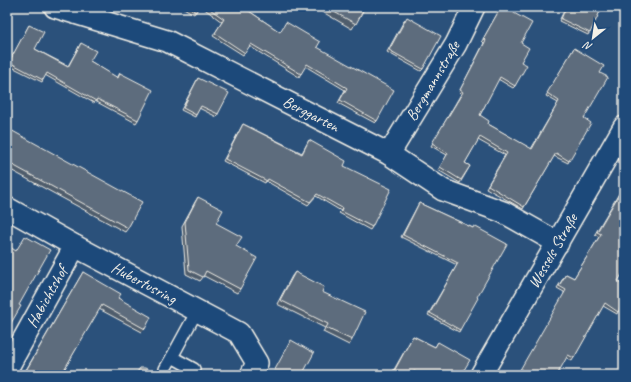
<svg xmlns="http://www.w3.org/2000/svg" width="631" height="382" viewBox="0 0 631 382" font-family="Caveat,sans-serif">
	<rect width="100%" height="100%" fill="#2b517b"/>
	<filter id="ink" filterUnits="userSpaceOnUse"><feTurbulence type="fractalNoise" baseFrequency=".025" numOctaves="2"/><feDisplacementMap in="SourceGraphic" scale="8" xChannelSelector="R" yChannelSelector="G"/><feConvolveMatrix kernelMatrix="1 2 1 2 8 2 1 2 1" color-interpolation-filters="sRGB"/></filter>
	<g filter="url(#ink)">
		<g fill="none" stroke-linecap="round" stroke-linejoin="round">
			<!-- service casing -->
			<g stroke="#f4f1e8" stroke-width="14">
				<g id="service">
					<path d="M 165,369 L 172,357"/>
					<path d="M 194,369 L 172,357 L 197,311"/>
				</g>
			</g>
			<!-- minor casing -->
			<g stroke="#f4f1e8" stroke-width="24">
				<g id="minor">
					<path d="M 55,7 L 167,41 L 389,154 L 443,190 L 503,212 L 558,243"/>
					<path d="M 389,154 L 456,44 L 474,7"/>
					<path d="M 7,208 L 75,246 L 239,333 L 257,363 L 251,375"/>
					<path d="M 7,369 L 75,246"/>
					<path d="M 481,375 L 624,127"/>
				</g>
			</g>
			<!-- service -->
			<use href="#service" stroke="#1f4a7a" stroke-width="11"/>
			<!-- minor -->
			<use href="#minor" stroke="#1f4a7a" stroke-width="21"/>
		</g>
		<!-- wall -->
		<g fill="#505d6c" stroke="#f4f1e8">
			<path d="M 182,7 L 199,7 L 194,14 Z"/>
			<path d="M 202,7 L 243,7 L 280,32 L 317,47 L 377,121 L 375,123 L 338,103 L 345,90 L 305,66 L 299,77 L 249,46 L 243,55 L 213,36 L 222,22 Z"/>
			<path d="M 314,7 L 365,7 L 352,29 Z"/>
			<path d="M 501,7 L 521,43 L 521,62 L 515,86 L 513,88 L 498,79 L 480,115 L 488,124 L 531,149 L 558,103 L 546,96 L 574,48 L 600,73 L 569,161 L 568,163 L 554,156 L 523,209 L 486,188 L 505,155 L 478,140 L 465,163 L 470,166 L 460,183 L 438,170 L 447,155 L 431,146 L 461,94 L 459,92 L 484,43 L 482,41 Z"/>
			<path d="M 566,7 L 602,7 L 588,35 L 559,21 Z"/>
			<path d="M 405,19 L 423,69 L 421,71 L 387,52 Z"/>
			<path d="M 29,25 L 35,49 L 68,66 L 81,43 L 90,61 L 117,78 L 120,73 L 138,120 L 136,123 L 95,101 L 94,103 L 45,75 L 42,82 L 8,65 Z"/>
			<path d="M 198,78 L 218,114 L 217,117 L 199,108 L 195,117 L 181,110 Z"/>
			<path d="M 243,124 L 302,153 L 309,140 L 344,166 L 372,227 L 370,230 L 339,213 L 341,211 L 316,196 L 308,205 L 266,181 L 265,183 L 223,161 Z"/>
			<path d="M 7,128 L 128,228 L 125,232 L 7,168 Z"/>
			<path d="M 624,185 L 618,281 L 618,312 L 617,314 L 603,306 L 572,361 L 567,358 L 564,292 L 557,288 L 566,274 L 574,278 L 599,237 L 595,234 Z"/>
			<path d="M 198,197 L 216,223 L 236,246 L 240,289 L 237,293 L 204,276 L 200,281 L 186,274 L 182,226 L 195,202 Z"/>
			<path d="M 419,203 L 473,228 L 460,330 L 459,332 L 428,315 L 457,265 L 401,237 Z"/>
			<path d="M 83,272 L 118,298 L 145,329 L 142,332 L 99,309 L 61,375 L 23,375 Z"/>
			<path d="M 295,272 L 322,292 L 352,340 L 349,345 L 323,332 L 325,328 L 277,304 L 292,276 Z"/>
			<path d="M 413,336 L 435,347 L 438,342 L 461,375 L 413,375 L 412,374 L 411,375 L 391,375 Z"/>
		</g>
		<!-- building -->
		<g fill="#5d6c7d" stroke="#f4f1e8">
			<path d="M 188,7 L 199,7 L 196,12 Z"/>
			<path d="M 207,7 L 243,7 L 280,32 L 286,22 L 320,42 L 317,47 L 394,90 L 377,121 L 340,100 L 347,88 L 307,64 L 301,74 L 251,44 L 245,53 L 215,33 L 224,19 Z"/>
			<path d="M 325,7 L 365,7 L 356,24 Z"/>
			<path d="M 501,7 L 503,7 L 532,23 L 521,43 L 529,48 L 521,62 L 527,65 L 515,86 L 500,77 L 480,115 L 489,121 L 488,124 L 532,149 L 559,101 L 547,93 L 574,48 L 604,66 L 600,73 L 608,77 L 584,118 L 591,123 L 569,161 L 556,153 L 524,207 L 488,185 L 507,153 L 480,137 L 465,163 L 470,166 L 461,180 L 440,167 L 448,153 L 432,143 L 463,92 L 460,90 L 486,40 L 483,39 Z"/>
			<path d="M 566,7 L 602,7 L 590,33 L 561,19 Z"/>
			<path d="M 407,17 L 441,36 L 423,69 L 389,50 Z"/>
			<path d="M 29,25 L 44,32 L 35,49 L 68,67 L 81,43 L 96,51 L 90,61 L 118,78 L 120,73 L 153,90 L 138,120 L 97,99 L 96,101 L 47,73 L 43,80 L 9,62 Z"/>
			<path d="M 198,78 L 229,93 L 218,114 L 201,106 L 196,115 L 183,108 Z"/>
			<path d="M 243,124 L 302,154 L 309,140 L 346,161 L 344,166 L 391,189 L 372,227 L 341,211 L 342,208 L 317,194 L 310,202 L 268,179 L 267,181 L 225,159 Z"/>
			<path d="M 7,128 L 142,202 L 128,228 L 7,162 Z"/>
			<path d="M 624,186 L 624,271 L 618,281 L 624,285 L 624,303 L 618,312 L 605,303 L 574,358 L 568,355 L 557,375 L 517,375 L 566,290 L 559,286 L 566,274 L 574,278 L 601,234 L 597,232 Z"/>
			<path d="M 198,197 L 223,210 L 216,223 L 242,237 L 236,246 L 257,258 L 240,289 L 206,271 L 203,277 L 189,270 L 185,222 Z"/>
			<path d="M 419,203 L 473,228 L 474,226 L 507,244 L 477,297 L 478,298 L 460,330 L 430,313 L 458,263 L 403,235 Z"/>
			<path d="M 25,236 L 50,250 L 19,305 L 21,306 L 7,330 L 7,251 L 10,247 L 16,251 Z"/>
			<path d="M 83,272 L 121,294 L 118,298 L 151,317 L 145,329 L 102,305 L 61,375 L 26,375 L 24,374 Z"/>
			<path d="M 295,272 L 324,287 L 322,292 L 365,312 L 352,340 L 326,328 L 328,324 L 280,300 Z"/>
			<path d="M 413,336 L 435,347 L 438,342 L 470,360 L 461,375 L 421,375 L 414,371 L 411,375 L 392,375 Z"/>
			<path d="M 291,340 L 314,353 L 302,375 L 272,375 Z"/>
			<path d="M 140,368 L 145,368 L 158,375 L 135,375 Z"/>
		</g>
	</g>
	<g text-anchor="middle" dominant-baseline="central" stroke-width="4" stroke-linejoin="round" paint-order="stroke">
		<!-- street labels -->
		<g font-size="16" fill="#f4f1e8" stroke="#1f4a7a">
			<text transform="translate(433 81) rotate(-59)">Bergmannstraße</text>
			<text transform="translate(311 114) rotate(27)">Berggarten</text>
			<text transform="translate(553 251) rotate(-60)">Wessels Straße</text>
			<text transform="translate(144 283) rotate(28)">Hubertusring</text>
			<text transform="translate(47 297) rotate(-61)">Habichtshof</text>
		</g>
	</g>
	<!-- margin -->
	<rect width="631" height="382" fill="none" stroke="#1f4a7a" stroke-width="24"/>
	<rect x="12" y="12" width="607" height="358" fill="none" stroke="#f4f1e8" stroke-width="1.5" filter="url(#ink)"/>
	<!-- north arrow -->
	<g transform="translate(593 38) rotate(210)" stroke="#1f4a7a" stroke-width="3" paint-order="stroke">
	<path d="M0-3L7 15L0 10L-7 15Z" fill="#f4f1e8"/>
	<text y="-6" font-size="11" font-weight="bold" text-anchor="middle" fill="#f4f1e8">N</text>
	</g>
</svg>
